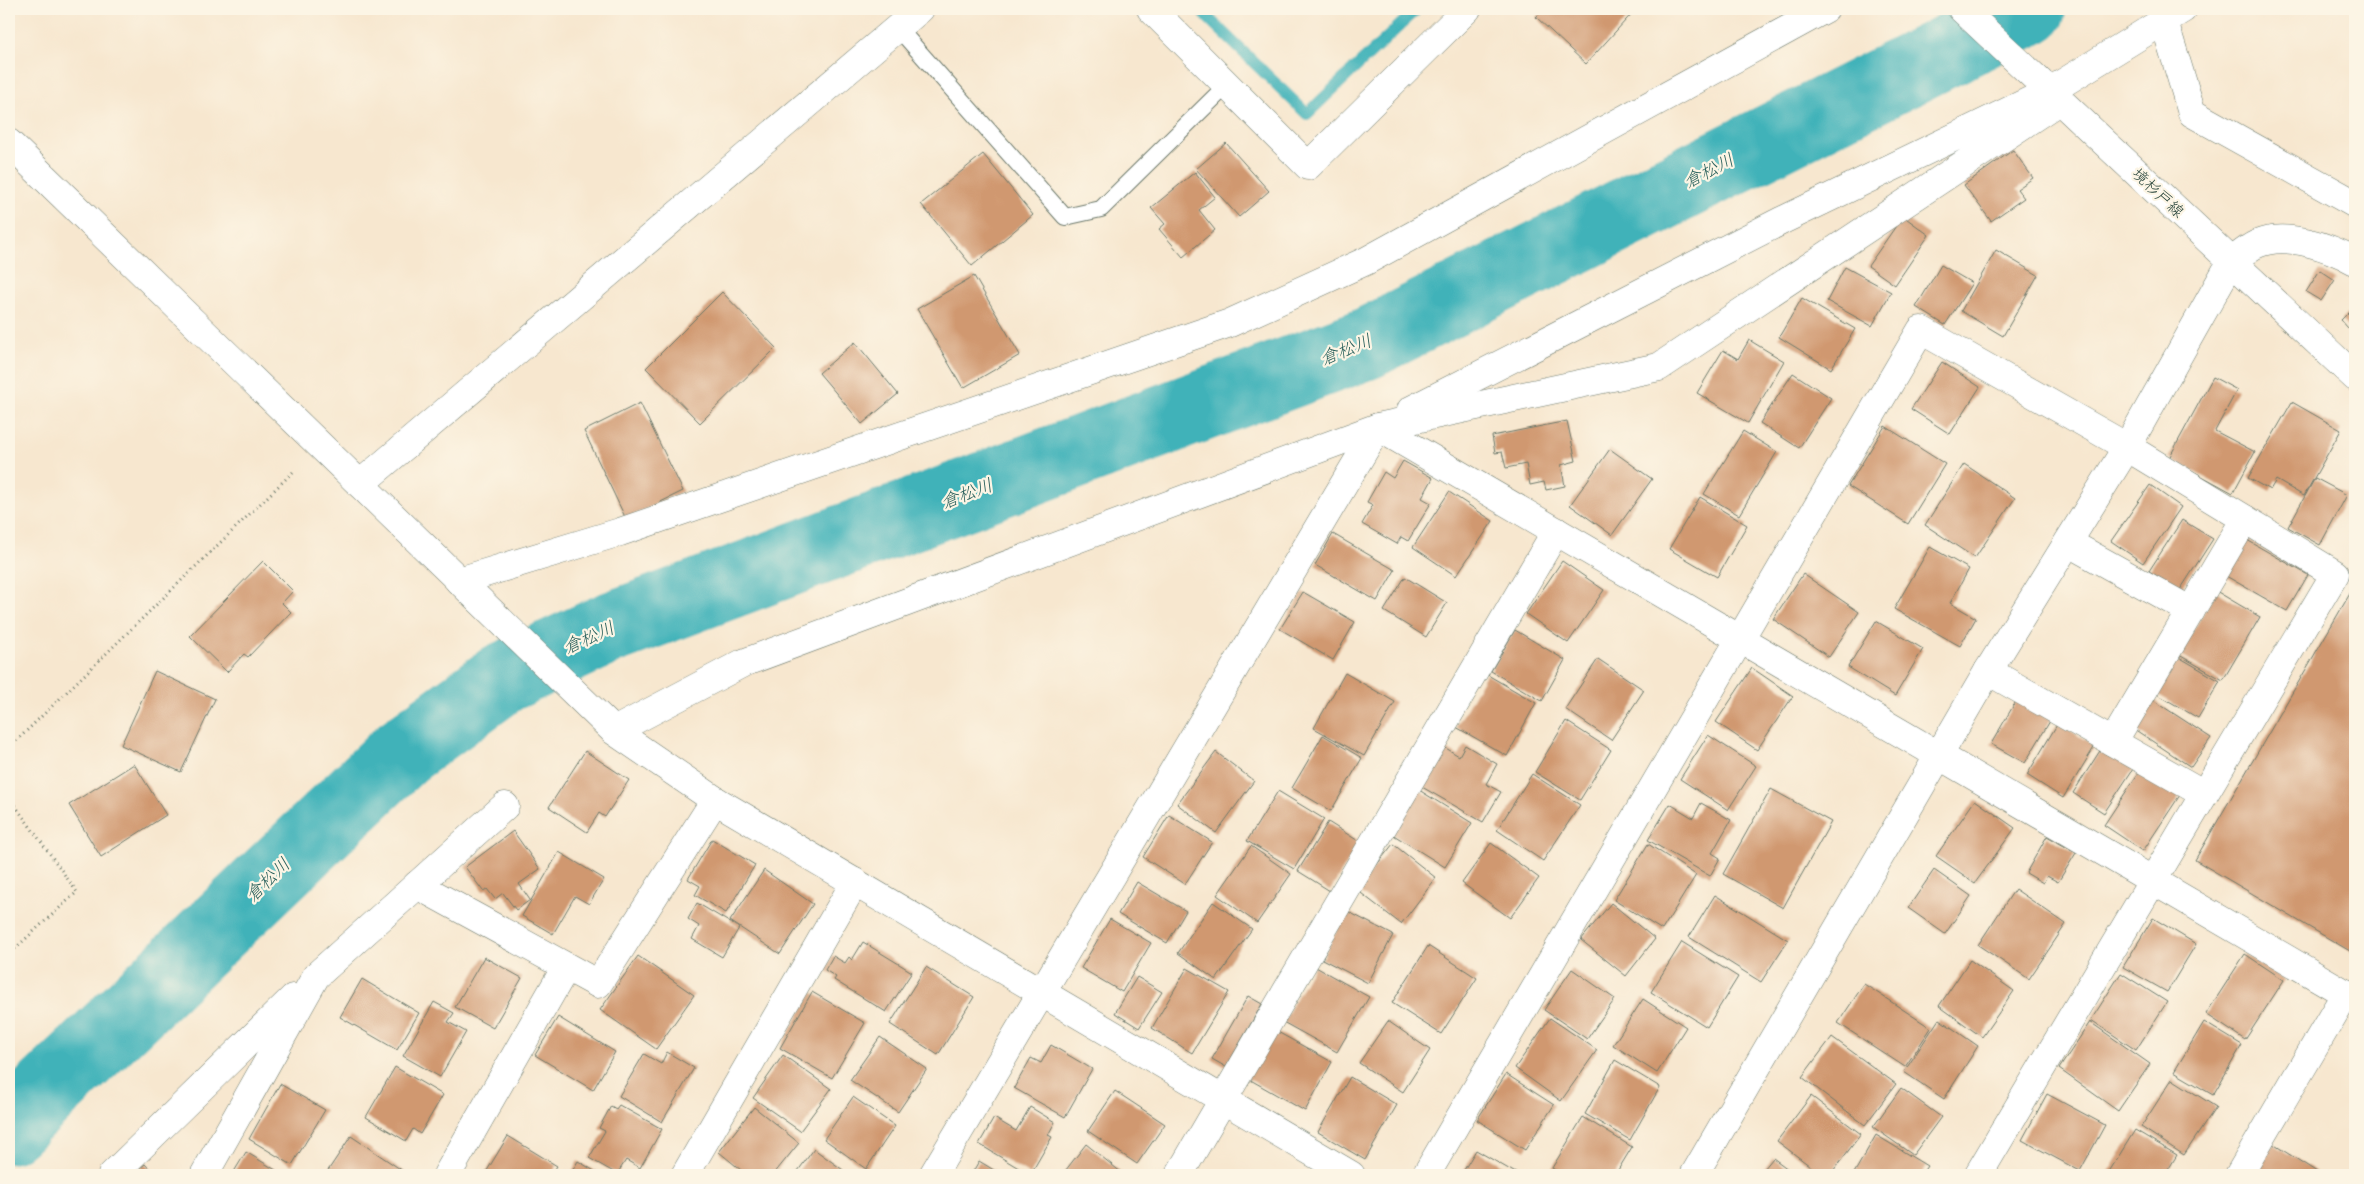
<svg xmlns="http://www.w3.org/2000/svg" width="2364" height="1184" viewBox="0 0 2364 1184" font-family="'Comic Neue','Klee One',sans-serif">
	<rect width="100%" height="100%" fill="#fcf5e5"/>
	<filter id="ink" filterUnits="userSpaceOnUse"><feTurbulence type="fractalNoise" baseFrequency=".02" numOctaves="2"/><feDisplacementMap in="SourceGraphic" scale="10" xChannelSelector="R" yChannelSelector="G"/><feConvolveMatrix kernelMatrix="1 2 1 2 8 2 1 2 1" color-interpolation-filters="sRGB"/></filter>
	<filter id="wash" filterUnits="userSpaceOnUse"><feTurbulence type="fractalNoise" baseFrequency=".0096" numOctaves="4" result="noise"/><feDisplacementMap in="SourceGraphic" scale="20" xChannelSelector="R" yChannelSelector="G"/><feGaussianBlur stdDeviation="1.12" result="paint"/><feColorMatrix in="noise" values="0 0 0 0 0 0 0 0 0 0 0 0 0 0 0 0 0 1.4 0 .05"/><feComposite in="paint" operator="in"/></filter>
	<g filter="url(#wash)">
		<rect width="100%" height="100%" fill="#f7e7cf"/>
		<g fill="none" stroke-linecap="round" stroke-linejoin="round">
			<!-- stream -->
			<path stroke="#41b2b9" stroke-width="12" d="M 1199,9 L 1307,114 L 1417,9"/>
			<!-- river -->
			<path stroke="#41b2b9" stroke-width="72" d="M 9,1128 L 402,752 L 503,678 L 610,628 L 1366,344 L 2030,9"/>
		</g>
		<g id="blocks">
			<!-- building -->
			<g fill="#d0986f">
				<path d="M 1544,9 L 1636,9 L 1586,64 L 1536,17 Z"/>
				<path d="M 1226,143 L 1269,191 L 1239,217 L 1196,169 Z"/>
				<path d="M 2013,150 L 2033,178 L 2017,189 L 2024,198 L 1991,221 L 1964,185 Z"/>
				<path d="M 983,154 L 1033,215 L 972,266 L 921,204 Z"/>
				<path d="M 1195,172 L 1215,197 L 1199,210 L 1215,230 L 1183,257 L 1159,229 L 1165,224 L 1151,208 Z"/>
				<path d="M 1903,216 L 1929,235 L 1895,285 L 1868,266 Z"/>
				<path d="M 1996,250 L 2038,275 L 2003,336 L 1961,311 Z"/>
				<path d="M 1941,265 L 1972,283 L 1945,325 L 1916,307 Z"/>
				<path d="M 1845,267 L 1891,292 L 1872,326 L 1827,301 Z"/>
				<path d="M 2320,270 L 2335,280 L 2321,301 L 2306,292 Z"/>
				<path d="M 974,276 L 1020,355 L 963,388 L 917,309 Z"/>
				<path d="M 722,292 L 776,348 L 700,423 L 646,368 Z"/>
				<path d="M 1802,298 L 1855,329 L 1831,369 L 1779,337 Z"/>
				<path d="M 2355,306 L 2355,336 L 2341,320 Z"/>
				<path d="M 1749,340 L 1784,361 L 1748,423 L 1697,393 L 1723,350 L 1738,359 Z"/>
				<path d="M 855,342 L 898,394 L 862,424 L 819,373 Z"/>
				<path d="M 1942,362 L 1980,387 L 1950,434 L 1911,409 Z"/>
				<path d="M 1793,373 L 1831,398 L 1799,448 L 1760,423 Z"/>
				<path d="M 2213,377 L 2237,390 L 2215,431 L 2255,452 L 2233,493 L 2169,458 Z"/>
				<path d="M 2292,402 L 2341,430 L 2304,496 L 2276,480 L 2270,490 L 2248,478 Z"/>
				<path d="M 640,403 L 683,491 L 626,519 L 584,431 Z"/>
				<path d="M 1567,421 L 1576,461 L 1561,465 L 1565,486 L 1546,490 L 1544,482 L 1530,485 L 1526,464 L 1506,468 L 1502,452 L 1495,453 L 1492,436 Z"/>
				<path d="M 1885,426 L 1945,464 L 1908,524 L 1848,486 Z"/>
				<path d="M 1743,431 L 1777,452 L 1739,515 L 1704,494 Z"/>
				<path d="M 1610,449 L 1652,479 L 1612,535 L 1570,505 Z"/>
				<path d="M 1403,461 L 1433,478 L 1422,498 L 1431,503 L 1408,541 L 1401,537 L 1397,544 L 1362,524 L 1373,505 L 1367,502 L 1384,472 L 1393,478 Z"/>
				<path d="M 1964,464 L 2015,498 L 1975,558 L 1925,525 Z"/>
				<path d="M 2315,478 L 2347,495 L 2320,545 L 2288,527 Z"/>
				<path d="M 2150,485 L 2181,507 L 2143,563 L 2111,541 Z"/>
				<path d="M 1449,492 L 1493,521 L 1456,576 L 1413,547 Z"/>
				<path d="M 1700,497 L 1747,525 L 1717,577 L 1669,549 Z"/>
				<path d="M 2182,520 L 2213,539 L 2180,590 L 2149,571 Z"/>
				<path d="M 1333,534 L 1395,570 L 1377,601 L 1315,565 Z"/>
				<path d="M 2247,540 L 2308,575 L 2287,611 L 2226,576 Z"/>
				<path d="M 1930,547 L 1969,569 L 1950,603 L 1976,618 L 1960,646 L 1894,609 Z"/>
				<path d="M 263,561 L 293,591 L 282,603 L 291,612 L 248,657 L 244,654 L 227,672 L 190,636 Z"/>
				<path d="M 1562,561 L 1604,590 L 1568,643 L 1526,614 Z"/>
				<path d="M 1803,574 L 1859,612 L 1829,657 L 1773,619 Z"/>
				<path d="M 1405,577 L 1447,603 L 1426,637 L 1384,611 Z"/>
				<path d="M 2355,585 L 2355,954 L 2195,860 Z"/>
				<path d="M 2216,591 L 2260,617 L 2223,680 L 2179,655 Z"/>
				<path d="M 1303,592 L 1355,622 L 1333,660 L 1280,629 Z"/>
				<path d="M 1876,621 L 1923,649 L 1895,696 L 1848,667 Z"/>
				<path d="M 1515,630 L 1565,660 L 1542,701 L 1491,671 Z"/>
				<path d="M 2177,656 L 2220,681 L 2198,718 L 2155,693 Z"/>
				<path d="M 1598,659 L 1644,690 L 1611,740 L 1565,709 Z"/>
				<path d="M 1752,668 L 1793,696 L 1757,750 L 1716,722 Z"/>
				<path d="M 155,671 L 215,699 L 181,772 L 121,745 Z"/>
				<path d="M 1345,673 L 1395,702 L 1364,756 L 1314,728 Z"/>
				<path d="M 1486,674 L 1536,703 L 1507,756 L 1456,727 Z"/>
				<path d="M 2019,696 L 2053,716 L 2025,763 L 1991,744 Z"/>
				<path d="M 2153,700 L 2211,738 L 2191,767 L 2134,729 Z"/>
				<path d="M 1566,721 L 1611,750 L 1580,800 L 1535,772 Z"/>
				<path d="M 2058,723 L 2095,746 L 2063,798 L 2027,775 Z"/>
				<path d="M 1323,735 L 1362,758 L 1331,811 L 1292,788 Z"/>
				<path d="M 1708,735 L 1756,766 L 1728,810 L 1680,779 Z"/>
				<path d="M 1465,745 L 1497,764 L 1486,784 L 1501,792 L 1483,822 L 1422,787 L 1444,747 L 1459,756 Z"/>
				<path d="M 2103,746 L 2135,766 L 2104,813 L 2073,793 Z"/>
				<path d="M 585,751 L 629,780 L 605,817 L 599,813 L 587,832 L 549,807 Z"/>
				<path d="M 1216,752 L 1254,781 L 1216,833 L 1177,804 Z"/>
				<path d="M 134,764 L 166,815 L 101,857 L 69,805 Z"/>
				<path d="M 2143,766 L 2182,792 L 2143,851 L 2104,825 Z"/>
				<path d="M 1532,774 L 1580,805 L 1543,861 L 1497,830 Z"/>
				<path d="M 1771,789 L 1831,822 L 1783,908 L 1723,874 Z"/>
				<path d="M 1419,790 L 1472,823 L 1445,867 L 1392,834 Z"/>
				<path d="M 1278,791 L 1324,819 L 1294,869 L 1247,841 Z"/>
				<path d="M 1975,800 L 2015,828 L 1975,883 L 1936,856 Z"/>
				<path d="M 1701,803 L 1731,820 L 1712,853 L 1720,858 L 1710,876 L 1648,840 L 1670,804 L 1693,818 Z"/>
				<path d="M 1169,815 L 1212,842 L 1185,884 L 1143,857 Z"/>
				<path d="M 1328,822 L 1360,842 L 1330,891 L 1298,871 Z"/>
				<path d="M 513,831 L 540,869 L 519,884 L 530,900 L 516,910 L 503,893 L 495,899 L 487,889 L 483,891 L 465,867 Z"/>
				<path d="M 2047,836 L 2076,853 L 2058,882 L 2047,876 L 2043,883 L 2026,873 Z"/>
				<path d="M 712,839 L 755,865 L 726,913 L 695,895 L 700,886 L 688,879 Z"/>
				<path d="M 1491,843 L 1539,878 L 1510,918 L 1462,883 Z"/>
				<path d="M 1393,844 L 1436,878 L 1401,924 L 1357,890 Z"/>
				<path d="M 1648,844 L 1696,875 L 1662,930 L 1614,900 Z"/>
				<path d="M 1251,846 L 1291,874 L 1257,923 L 1217,895 Z"/>
				<path d="M 559,852 L 604,879 L 589,904 L 575,896 L 553,934 L 522,916 Z"/>
				<path d="M 764,870 L 813,904 L 780,954 L 730,921 Z"/>
				<path d="M 1934,870 L 1971,896 L 1945,934 L 1908,908 Z"/>
				<path d="M 1137,882 L 1186,911 L 1167,943 L 1118,914 Z"/>
				<path d="M 2015,889 L 2066,924 L 2029,979 L 1978,945 Z"/>
				<path d="M 1715,895 L 1788,940 L 1761,982 L 1689,937 Z"/>
				<path d="M 1213,902 L 1252,929 L 1216,980 L 1178,953 Z"/>
				<path d="M 697,903 L 739,928 L 722,957 L 692,939 L 699,926 L 688,919 Z"/>
				<path d="M 1611,903 L 1655,939 L 1626,976 L 1581,940 Z"/>
				<path d="M 1347,911 L 1393,935 L 1368,983 L 1322,959 Z"/>
				<path d="M 2153,918 L 2196,944 L 2167,992 L 2123,967 Z"/>
				<path d="M 1110,919 L 1151,943 L 1122,992 L 1081,968 Z"/>
				<path d="M 863,942 L 912,972 L 886,1012 L 834,980 L 836,977 L 825,970 L 833,956 L 845,963 L 849,957 L 852,960 Z"/>
				<path d="M 1682,942 L 1738,977 L 1707,1027 L 1651,992 Z"/>
				<path d="M 1428,946 L 1477,978 L 1441,1034 L 1392,1003 Z"/>
				<path d="M 2245,954 L 2284,980 L 2245,1040 L 2206,1014 Z"/>
				<path d="M 638,956 L 694,995 L 656,1049 L 600,1010 Z"/>
				<path d="M 484,957 L 522,978 L 493,1028 L 455,1007 Z"/>
				<path d="M 1970,960 L 2014,991 L 1982,1037 L 1939,1006 Z"/>
				<path d="M 1314,966 L 1369,997 L 1337,1052 L 1283,1022 Z"/>
				<path d="M 926,967 L 974,997 L 938,1055 L 890,1024 Z"/>
				<path d="M 1187,968 L 1229,992 L 1192,1053 L 1152,1028 Z"/>
				<path d="M 1572,969 L 1615,999 L 1587,1039 L 1544,1010 Z"/>
				<path d="M 2121,973 L 2167,1002 L 2136,1050 L 2091,1020 Z"/>
				<path d="M 1137,977 L 1162,992 L 1139,1028 L 1115,1013 Z"/>
				<path d="M 362,979 L 419,1013 L 397,1050 L 340,1017 Z"/>
				<path d="M 1864,984 L 1931,1028 L 1905,1067 L 1838,1023 Z"/>
				<path d="M 812,992 L 865,1023 L 832,1078 L 780,1048 Z"/>
				<path d="M 1248,996 L 1262,1004 L 1226,1067 L 1212,1059 Z"/>
				<path d="M 1643,999 L 1686,1027 L 1657,1073 L 1613,1045 Z"/>
				<path d="M 434,1002 L 454,1013 L 448,1022 L 466,1032 L 440,1077 L 403,1056 Z"/>
				<path d="M 558,1017 L 615,1052 L 593,1090 L 535,1055 Z"/>
				<path d="M 1550,1018 L 1597,1050 L 1561,1101 L 1515,1068 Z"/>
				<path d="M 1939,1019 L 1978,1046 L 1944,1099 L 1904,1072 Z"/>
				<path d="M 1388,1021 L 1430,1050 L 1403,1092 L 1359,1063 Z"/>
				<path d="M 2090,1022 L 2150,1064 L 2118,1111 L 2059,1069 Z"/>
				<path d="M 2204,1022 L 2242,1045 L 2213,1095 L 2174,1072 Z"/>
				<path d="M 1274,1030 L 1332,1062 L 1305,1111 L 1247,1078 Z"/>
				<path d="M 880,1037 L 927,1069 L 898,1112 L 850,1080 Z"/>
				<path d="M 1832,1037 L 1896,1084 L 1865,1125 L 1802,1077 Z"/>
				<path d="M 1051,1045 L 1092,1069 L 1065,1117 L 1014,1088 L 1031,1058 L 1041,1063 Z"/>
				<path d="M 667,1052 L 694,1068 L 662,1122 L 619,1096 L 644,1054 L 661,1064 Z"/>
				<path d="M 783,1055 L 831,1089 L 800,1131 L 753,1098 Z"/>
				<path d="M 1615,1060 L 1660,1087 L 1630,1140 L 1585,1114 Z"/>
				<path d="M 395,1067 L 443,1095 L 420,1134 L 413,1129 L 406,1141 L 366,1117 Z"/>
				<path d="M 1506,1074 L 1554,1105 L 1525,1150 L 1477,1120 Z"/>
				<path d="M 1350,1077 L 1397,1105 L 1365,1160 L 1318,1132 Z"/>
				<path d="M 2172,1079 L 2216,1107 L 2184,1155 L 2141,1127 Z"/>
				<path d="M 280,1084 L 325,1110 L 292,1165 L 249,1139 Z"/>
				<path d="M 1901,1088 L 1941,1117 L 1913,1155 L 1873,1127 Z"/>
				<path d="M 1115,1091 L 1165,1124 L 1137,1164 L 1088,1131 Z"/>
				<path d="M 2047,1094 L 2105,1125 L 2080,1171 L 2022,1140 Z"/>
				<path d="M 1811,1096 L 1861,1134 L 1830,1175 L 1822,1175 L 1777,1141 Z"/>
				<path d="M 853,1097 L 895,1126 L 866,1169 L 824,1139 Z"/>
				<path d="M 619,1105 L 662,1129 L 640,1168 L 626,1160 L 617,1174 L 589,1158 L 605,1131 L 599,1128 L 611,1106 L 616,1109 Z"/>
				<path d="M 754,1107 L 799,1143 L 773,1175 L 747,1175 L 719,1152 Z"/>
				<path d="M 1030,1107 L 1055,1122 L 1048,1135 L 1052,1137 L 1030,1175 L 979,1144 L 994,1118 L 1016,1131 Z"/>
				<path d="M 1583,1117 L 1632,1147 L 1615,1175 L 1563,1175 L 1552,1168 Z"/>
				<path d="M 2135,1130 L 2177,1155 L 2165,1175 L 2107,1175 Z"/>
				<path d="M 1876,1135 L 1927,1166 L 1921,1175 L 1853,1175 Z"/>
				<path d="M 351,1136 L 409,1175 L 325,1175 Z"/>
				<path d="M 508,1136 L 557,1166 L 551,1175 L 485,1174 Z"/>
				<path d="M 1086,1144 L 1122,1173 L 1121,1175 L 1062,1175 Z"/>
				<path d="M 2273,1144 L 2317,1172 L 2314,1175 L 2253,1175 Z"/>
				<path d="M 814,1149 L 850,1175 L 795,1175 Z"/>
				<path d="M 1476,1150 L 1519,1175 L 1461,1175 Z"/>
				<path d="M 246,1152 L 284,1175 L 232,1175 Z"/>
				<path d="M 1773,1158 L 1796,1175 L 1759,1175 Z"/>
				<path d="M 578,1161 L 601,1175 L 570,1175 Z"/>
				<path d="M 979,1161 L 1002,1175 L 971,1175 Z"/>
				<path d="M 145,1164 L 155,1175 L 132,1175 Z"/>
			</g>
		</g>
	</g>
	<g filter="url(#ink)">
		<use href="#blocks" fill-opacity="0" stroke="#6b786a" stroke-width="1"/>
		<g fill="none" stroke-linecap="round" stroke-linejoin="round">
			<!-- service casing -->
			<g stroke="#6b786a" stroke-width="18">
				<path id="service" d="M 898,28 L 1065,217 L 1101,209 L 1227,85"/>
			</g>
			<!-- minor casing -->
			<g stroke="#6b786a" stroke-width="29">
				<g id="minor">
					<path d="M 1151,9 L 1308,166 L 1467,9"/>
					<path d="M 2164,21 L 2192,113 L 2355,204"/>
					<path d="M 9,143 L 612,729"/>
					<path d="M 2231,262 C 2239,256 2248,248 2257,244 C 2285,231 2330,247 2355,261"/>
					<path d="M 1411,410 L 1783,220 L 2050,91 L 2183,9"/>
					<path d="M 360,484 L 920,9"/>
					<path d="M 2069,543 L 2191,611"/>
					<path d="M 459,581 L 620,532 L 1230,323 L 1366,261 L 1825,9"/>
					<path d="M 1988,671 L 2204,794"/>
					<path d="M 2113,742 L 2245,519"/>
					<path d="M 417,885 L 598,984 L 715,800"/>
					<path d="M 112,1175 L 293,998"/>
					<path d="M 204,1175 L 316,976 L 505,806"/>
					<path d="M 447,1175 L 566,967"/>
					<path d="M 685,1175 L 855,882"/>
					<path d="M 933,1175 L 1378,427 L 1659,367 L 2060,100"/>
					<path d="M 1179,1175 L 1556,531"/>
					<path d="M 1351,1175 L 715,800 L 614,731 L 743,663 L 1378,427 L 2355,999"/>
					<path d="M 1426,1175 L 1921,330 L 2127,447 L 2335,574 L 1978,1175"/>
					<path d="M 2239,1175 L 2346,993"/>
				</g>
			</g>
			<!-- tertiary casing -->
			<g stroke="#6b786a" stroke-width="29">
				<path id="tertiary" d="M 1694,1175 L 1988,671 L 2127,447 L 2231,262"/>
			</g>
			<!-- primary casing -->
			<g stroke="#6b786a" stroke-width="29">
				<path id="primary" d="M 1962,9 L 2355,377"/>
			</g>
			<!-- path -->
			<g stroke="#6b786a" stroke-width="3" stroke-dasharray="1 4" stroke-linecap="butt">
				<path d="M 9,748 L 295,470"/>
				<path d="M 9,797 L 77,892 L 9,954"/>
			</g>
			<!-- service -->
			<use href="#service" stroke="#fff" stroke-width="16"/>
			<!-- minor -->
			<use href="#minor" stroke="#fff" stroke-width="28"/>
			<!-- tertiary -->
			<use href="#tertiary" stroke="#fff" stroke-width="28"/>
			<!-- primary -->
			<use href="#primary" stroke="#fff" stroke-width="28"/>
		</g>
	</g>
	<g text-anchor="middle" dominant-baseline="central" stroke-width="4.5" stroke-linejoin="round" paint-order="stroke">
		<!-- street labels -->
		<g font-size="16" fill="#1f3d34" stroke="#fcf5e5">
			<text transform="translate(2158 193) rotate(43)">境杉戸線</text>
		</g>
		<!-- water labels -->
		<g font-size="18" font-style="italic" fill="#29605c" stroke="#fcf5e5">
			<text transform="translate(1709 171) rotate(-27)">倉松川</text>
			<text transform="translate(1346 350) rotate(-22)">倉松川</text>
			<text transform="translate(967 494) rotate(-21)">倉松川</text>
			<text transform="translate(589 638) rotate(-24)">倉松川</text>
			<text transform="translate(268 880) rotate(-44)">倉松川</text>
		</g>
	</g>
	<!-- margin -->
	<rect width="2364" height="1184" fill="none" stroke="#fcf5e5" stroke-width="30"/>
</svg>
